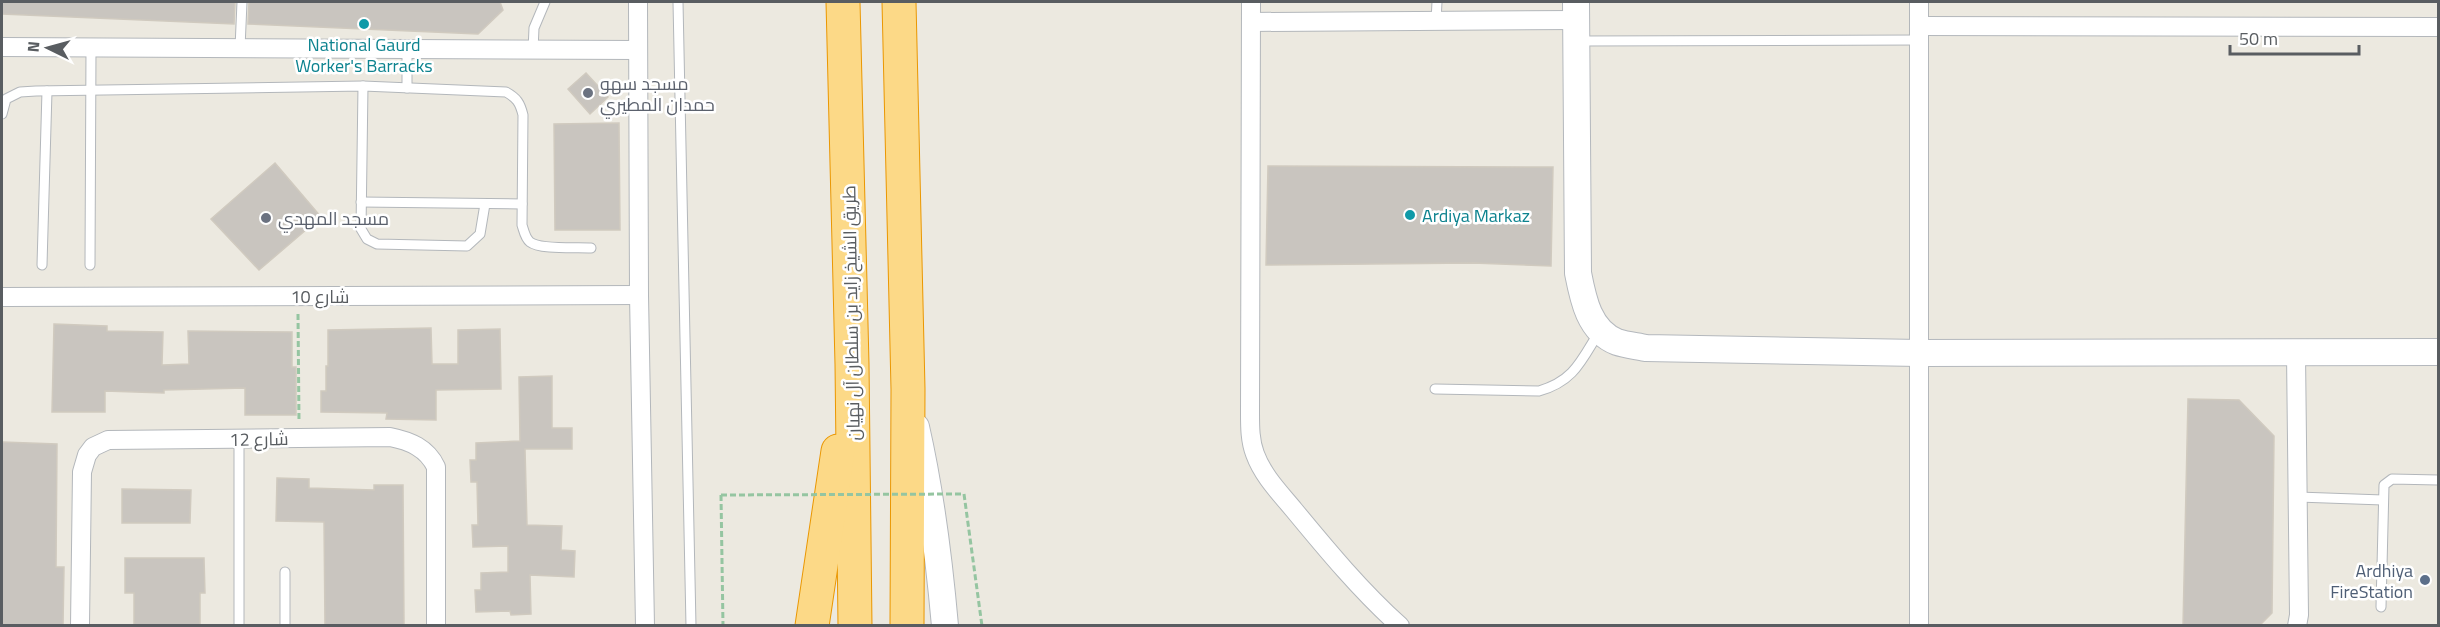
<svg xmlns="http://www.w3.org/2000/svg" width="2440" height="627" viewBox="0 0 2440 627" font-family="'Titillium Web',Cairo,sans-serif">
	<rect width="100%" height="100%" fill="#ece9e0"/>
	<!-- building -->
	<g fill="#c9c5bf" stroke="#d0cabf" stroke-width="1.5">
		<path d="M 2,2 L 235,2 L 234,24 L 2,14 Z"/>
		<path d="M 249,2 L 500,2 L 503,10 L 478,34 L 248,24 Z"/>
		<path d="M 586,73 L 608,97 L 590,114 L 568,89 Z"/>
		<path d="M 619,123 L 620,230 L 555,230 L 554,124 Z"/>
		<path d="M 275,163 L 321,217 L 259,270 L 211,219 Z"/>
		<path d="M 1268,166 L 1553,167 L 1551,266 L 1473,263 L 1266,265 Z"/>
		<path d="M 54,324 L 107,326 L 107,331 L 163,332 L 162,365 L 189,364 L 188,331 L 292,332 L 292,367 L 296,367 L 296,415 L 245,415 L 245,388 L 164,390 L 164,393 L 105,391 L 105,412 L 52,412 Z"/>
		<path d="M 431,328 L 432,364 L 458,364 L 458,330 L 500,329 L 501,389 L 436,390 L 436,420 L 386,419 L 387,413 L 321,412 L 321,391 L 326,391 L 326,366 L 328,366 L 328,330 Z"/>
		<path d="M 552,376 L 552,428 L 572,428 L 572,449 L 525,449 L 527,525 L 562,526 L 561,550 L 575,551 L 574,577 L 530,575 L 531,614 L 511,615 L 510,611 L 476,612 L 475,590 L 481,590 L 481,573 L 508,572 L 508,546 L 473,547 L 472,525 L 478,525 L 477,482 L 471,482 L 470,460 L 476,460 L 476,443 L 520,441 L 519,377 Z"/>
		<path d="M 2188,399 L 2239,400 L 2274,436 L 2272,613 L 2259,626 L 2183,626 Z"/>
		<path d="M 2,442 L 57,444 L 56,567 L 64,567 L 63,626 L 2,625 Z"/>
		<path d="M 277,478 L 309,479 L 309,488 L 374,490 L 374,485 L 403,485 L 404,626 L 325,626 L 324,522 L 276,521 Z"/>
		<path d="M 122,489 L 191,490 L 190,523 L 122,523 Z"/>
		<path d="M 125,558 L 204,558 L 205,593 L 200,593 L 200,626 L 134,626 L 134,593 L 125,593 Z"/>
	</g>
	<g fill="none" stroke-linecap="round" stroke-linejoin="round">
		<!-- lane casing -->
		<g stroke="#b3b7bb" stroke-width="11">
			<g id="lane">
				<path d="M 678,2 L 691,626"/>
				<path d="M 1436,21 L 1437,2"/>
				<path d="M 1579,41 L 1919,40"/>
				<path d="M 240,48 L 242,2"/>
				<path d="M 533,50 L 534,28 L 545,2"/>
				<path d="M 363,86 L 361,229 L 367,239 L 377,244 L 467,246 L 480,234 L 485,204"/>
				<path d="M 407,88 L 407,49"/>
				<path d="M 2,114 L 6,99 L 20,92 L 36,91 L 363,86 L 506,92 C 517,98 520,103 523,115 L 522,225 C 524,231 525,238 530,242 C 540,250 577,247 591,248"/>
				<path d="M 361,202 L 522,204"/>
				<path d="M 42,265 L 47,91"/>
				<path d="M 90,265 L 91,48"/>
				<path d="M 1435,389 L 1539,391 C 1574,381 1581,361 1599,332"/>
				<path d="M 239,440 L 239,626"/>
				<path d="M 2298,497 L 2383,500"/>
				<path d="M 2381,607 L 2384,485 L 2392,479 L 2438,480"/>
				<path d="M 285,626 L 285,572"/>
			</g>
		</g>
		<!-- street casing -->
		<g stroke="#b3b7bb" stroke-width="20">
			<g id="street">
				<path d="M 638,2 L 639,295 L 645,626"/>
				<path d="M 1251,2 L 1250,413 C 1250,427 1250,441 1255,454 C 1263,476 1280,493 1294,510 C 1327,550 1361,591 1400,626"/>
				<path d="M 1251,22 L 1576,20"/>
				<path d="M 1919,26 L 2438,27"/>
				<path d="M 2,47 L 638,50"/>
				<path d="M 2,297 L 639,295"/>
				<path d="M 2296,354 L 2299,615 L 2297,626"/>
				<path d="M 80,626 L 82,472 L 87,455 L 93,447 L 108,440 L 390,437 C 410,441 427,448 436,467 L 436,626"/>
				<path d="M 1919,626 L 1919,2"/>
			</g>
		</g>
		<!-- secondary casing -->
		<g stroke="#b4b8bd" stroke-width="28">
			<g id="secondary">
				<path d="M 1576,2 L 1578,273 C 1583,299 1589,331 1617,342 C 1626,345 1637,346 1646,348 L 1919,353 L 2438,352"/>
				<path d="M 916,427 C 931,493 939,558 945,626"/>
			</g>
		</g>
		<!-- highway casing -->
		<g stroke="#ea9702" stroke-width="35">
			<g id="highway">
				<path d="M 843,2 L 852,364 L 855,626"/>
				<path d="M 899,2 L 908,389 L 907,626"/>
				<path d="M 812,626 L 838,451"/>
			</g>
		</g>
		<!-- path -->
		<g stroke="#95c5a1" stroke-width="3" stroke-dasharray="6 3" stroke-linecap="butt">
			<path d="M 298,314 L 299,421"/>
			<path d="M 964,494 L 982,626"/>
			<path d="M 721,495 L 723,626"/>
		</g>
		<!-- lane -->
		<use href="#lane" stroke="#fff" stroke-width="9"/>
		<!-- street -->
		<use href="#street" stroke="#fff" stroke-width="18"/>
		<!-- secondary -->
		<use href="#secondary" stroke="#fff" stroke-width="26"/>
		<!-- highway -->
		<use href="#highway" stroke="#fcd987" stroke-width="33"/>
		<!-- path-bridge -->
		<path stroke="#95c5a1" stroke-width="3" stroke-dasharray="6 3" stroke-linecap="butt" d="M 721,495 L 964,494"/>
	</g>
	<!-- markers -->
	<g fill="#0f9aa8" stroke="#fff" stroke-width="2">
		<circle cx="364" cy="24" r="6"/>
		<circle cx="1410" cy="215" r="6"/>
	</g>
	<g fill="#6b7280" stroke="#fff" stroke-width="2">
		<circle cx="588" cy="93" r="6"/>
		<circle cx="266" cy="218" r="6"/>
	</g>
	<circle fill="#5c6f8a" stroke="#fff" stroke-width="2" cx="2425" cy="580" r="6"/>
	<g text-anchor="middle" dominant-baseline="central" stroke-width="5" stroke-linejoin="round" paint-order="stroke">
		<!-- culture labels -->
		<g font-size="18" fill="#0d838f" stroke="#fff">
			<text x="364" y="44">National Gaurd<tspan x="364" dy="21">Worker's Barracks</tspan></text>
			<text x="1422" y="215" text-anchor="start">Ardiya Markaz</text>
		</g>
		<!-- worship labels -->
		<g font-size="18" fill="#5b616d" stroke="#fff" text-anchor="start">
			<text x="600" y="83">مسجد سهو<tspan x="600" dy="21">حمدان المطيري</tspan></text>
			<text x="278" y="218">مسجد المهدي</text>
		</g>
		<!-- street labels -->
		<g font-size="18" fill="#595d61" stroke="#fff">
			<text x="320" y="296">شارع 10</text>
			<text transform="translate(851 313) rotate(-91)">طريق الشيخ زايد بن سلطان آل نهيان</text>
			<text transform="translate(259 439) rotate(-1)">شارع 12</text>
		</g>
		<!-- service labels -->
		<g font-size="18" fill="#4e5e75" stroke="#fff" text-anchor="end">
			<text x="2413" y="570">Ardhiya<tspan x="2413" dy="21">FireStation</tspan></text>
		</g>
	</g>
	<!-- border -->
	<rect width="2440" height="627" fill="none" stroke="#595d61" stroke-width="6"/>
	<!-- north arrow -->
	<g transform="translate(48 48) rotate(275)" stroke="#ffffff" stroke-width="4.5" paint-order="stroke">
	<path d="M0-4.5L10 22L0 15L-10 22Z" fill="#595d61"/>
	<text y="-9" font-size="16" font-weight="bold" text-anchor="middle" fill="#595d61">N</text>
	</g>
	<!-- scale -->
	<path d="M2230 45v9h129v-9" fill="none" stroke="#595d61" stroke-width="3"/>
	<text x="2239" y="45" font-size="18" fill="#595d61" stroke="#ffffff" stroke-width="4.5" paint-order="stroke">50 m</text>
</svg>
